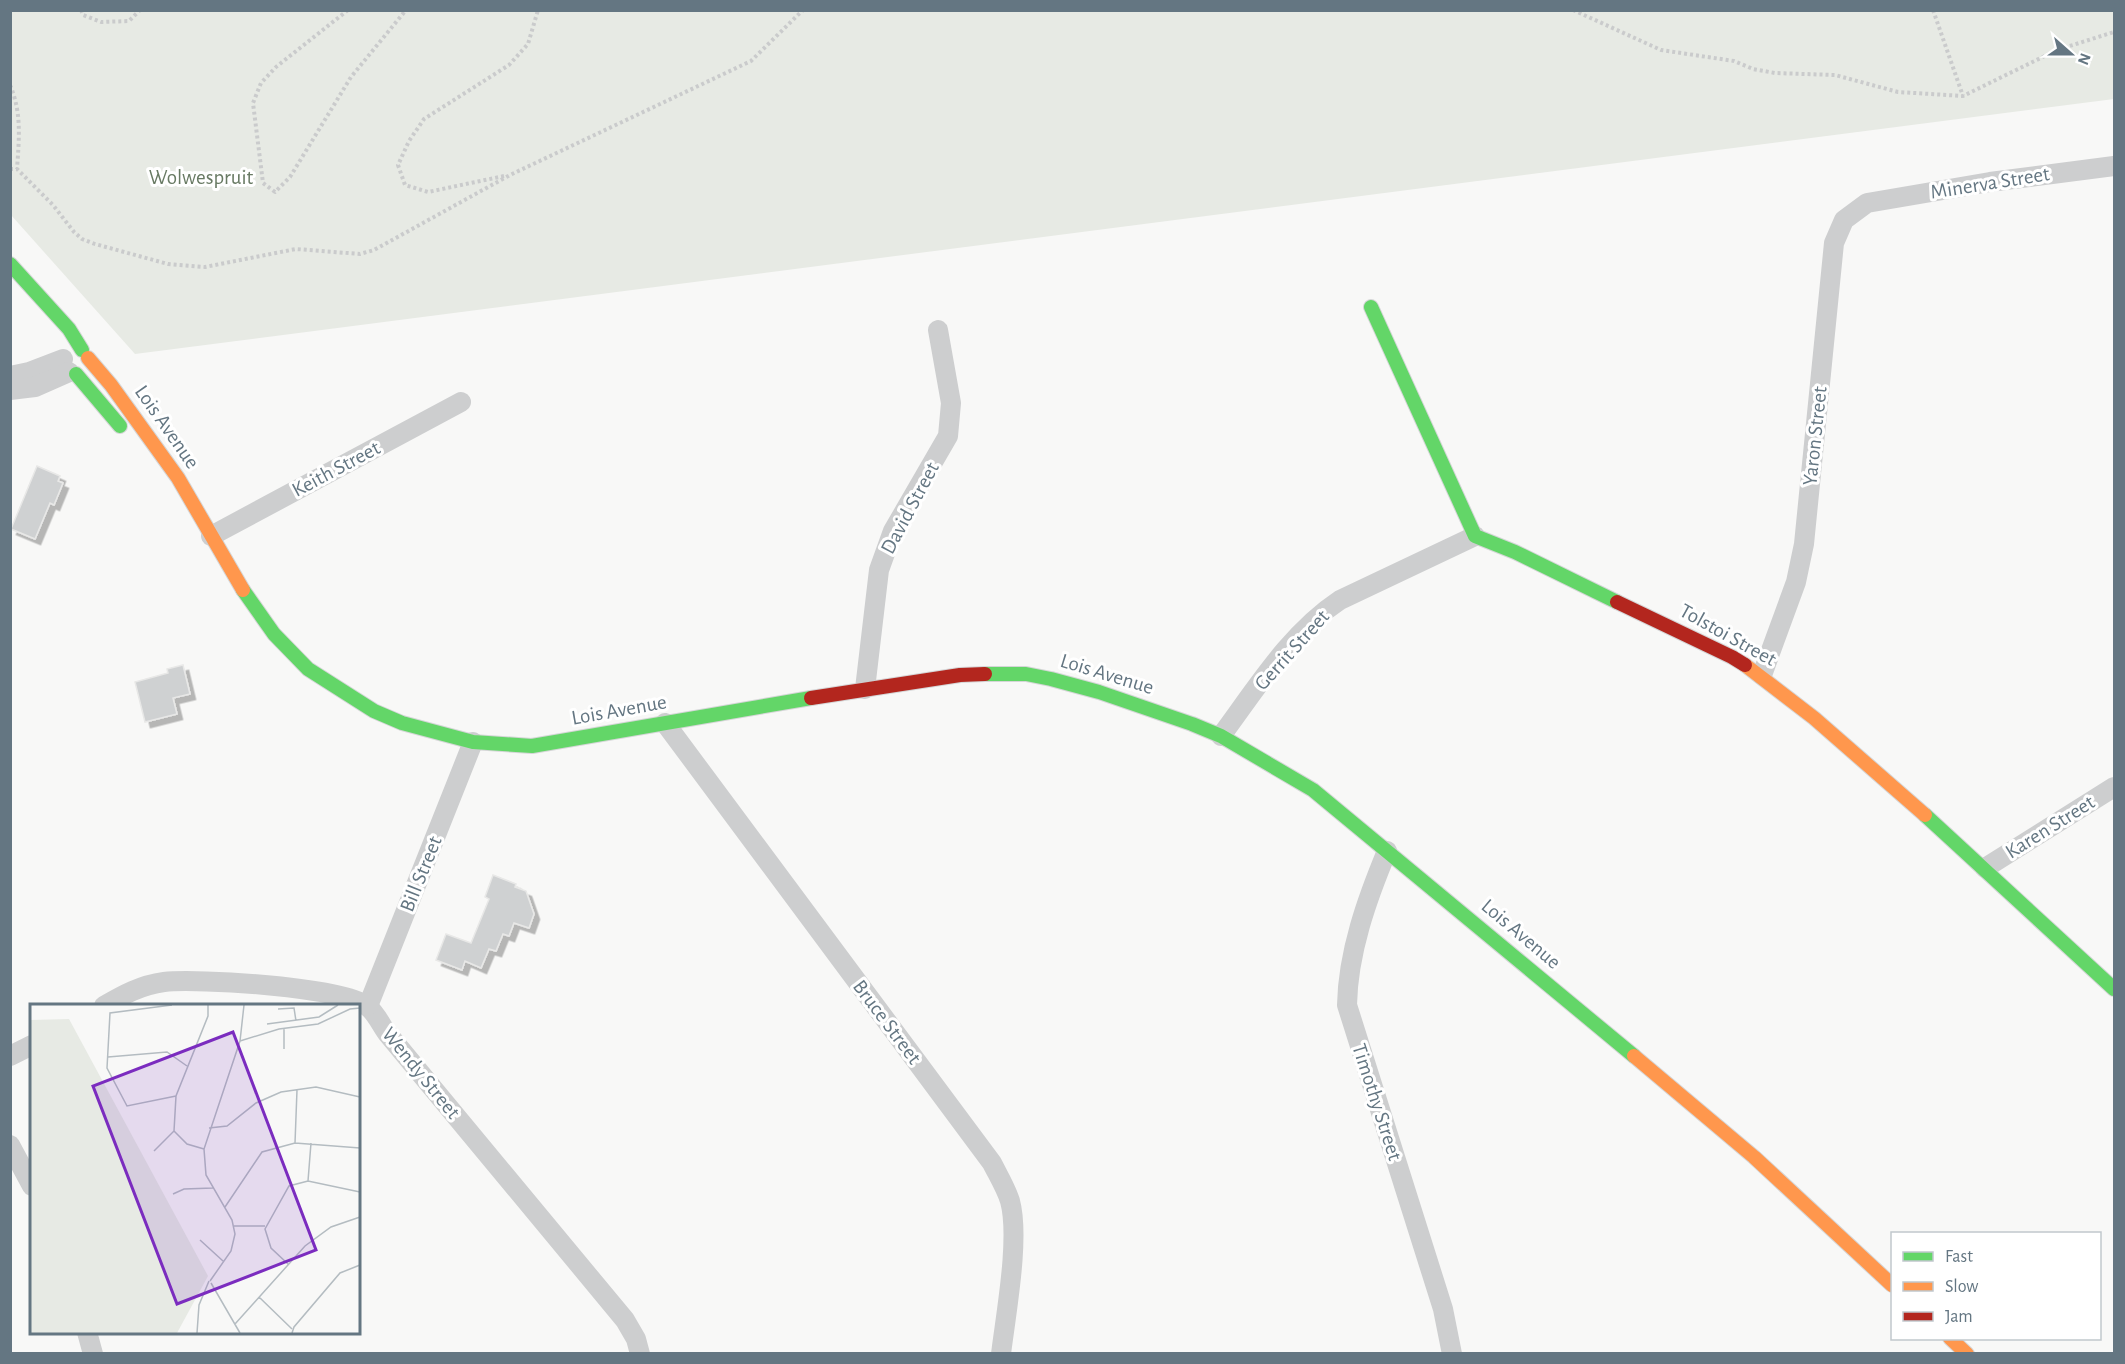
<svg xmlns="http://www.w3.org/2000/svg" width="2125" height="1364" viewBox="0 0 2125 1364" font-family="'Alegreya Sans',sans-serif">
	<defs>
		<filter id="shadow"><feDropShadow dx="5.5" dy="5.5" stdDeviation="0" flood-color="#0004"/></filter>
	</defs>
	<rect width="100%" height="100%" fill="#f8f8f7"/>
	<!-- green -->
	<path fill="#e7eae4" d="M 2114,10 L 2114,99 L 135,354 L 11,215 L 11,11 Z"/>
	<!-- building -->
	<g fill="#cfd1d2" stroke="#e8e8e7" stroke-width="1.5" filter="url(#shadow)">
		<path d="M 37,466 L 60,476 L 58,481 L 63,483 L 54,505 L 50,503 L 35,539 L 11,529 Z"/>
		<path d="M 183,665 L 190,694 L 173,698 L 177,714 L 145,722 L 135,682 L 168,673 L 167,669 Z"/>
		<path d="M 493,875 L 516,884 L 515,887 L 526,891 L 534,914 L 529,928 L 514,923 L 509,936 L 503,934 L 496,951 L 489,949 L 481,968 L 465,961 L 462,970 L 436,960 L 446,934 L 471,943 L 489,899 L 485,897 Z"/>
	</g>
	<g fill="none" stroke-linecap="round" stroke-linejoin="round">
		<!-- fast casing -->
		<g stroke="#d5d6d7" stroke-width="16">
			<g id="fast">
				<path d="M 10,264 L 69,329 L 82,350"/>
				<path d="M 1371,307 L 1475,536 L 1515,552 L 1617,602"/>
				<path d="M 76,374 L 120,426"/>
				<path d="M 243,590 L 274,634 L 308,669 L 374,711 L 402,723 L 473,742 L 532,746 L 811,698"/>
				<path d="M 985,674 L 1026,674 L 1051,679 L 1099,692 L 1192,724 L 1221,736 L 1313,790 L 1634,1056"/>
				<path d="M 1925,815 L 2114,989"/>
			</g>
		</g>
		<!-- slow casing -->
		<g stroke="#d5d6d7" stroke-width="16">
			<g id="slow">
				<path d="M 88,358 L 111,385 L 178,478 L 243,590"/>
				<path d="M 1745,665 L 1814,718 L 1925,815"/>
				<path d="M 1634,1056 L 1754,1157 L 1892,1285"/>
				<path d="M 1950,1338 L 1967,1354"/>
			</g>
		</g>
		<!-- jam casing -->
		<g stroke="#d5d6d7" stroke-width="16">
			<g id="jam">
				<path d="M 1617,602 L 1732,657 L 1745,665"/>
				<path d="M 811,698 L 960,675 L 985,674"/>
			</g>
		</g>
		<!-- path -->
		<g stroke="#cacbcc" stroke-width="4" stroke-dasharray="3 3" stroke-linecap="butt">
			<path d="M 81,10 L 83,15 L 101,22 L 129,21 L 140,10"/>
			<path d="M 348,10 L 276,67 L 261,83 L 253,103 L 263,183 L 275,192 L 290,177 L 351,77 L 406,10"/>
			<path d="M 1573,10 L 1661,50 L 1734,61 L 1753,69 L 1775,73 L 1835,75 L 1898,92 L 1963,96 L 2057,50 L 2114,32"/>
			<path d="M 1933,10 L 1963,96"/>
			<path d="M 10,85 C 22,113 19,139 17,169"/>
			<path d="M 10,169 L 17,169 L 53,205 L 74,232 L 82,239 L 95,244 L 168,264 L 205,267 L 296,249 L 360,254 L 374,250 L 510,175 L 751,61 L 803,10"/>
			<path d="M 504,176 L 428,192 L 405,185 L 398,165 L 409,141 L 424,119 L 509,65 L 528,44 L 538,10"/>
		</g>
		<!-- street -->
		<g stroke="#cdcecf" stroke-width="20">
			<path d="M 10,376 L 29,372 L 63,359"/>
			<path d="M 10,390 L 35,387 L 69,372"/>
			<path d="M 211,536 L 461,402"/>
			<path d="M 1762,675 L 1796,582 L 1804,544 L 1834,243 L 1844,220 L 1867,203 L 1990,182 L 2114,166"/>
			<path d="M 865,689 L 879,570 L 893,531 L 948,436 L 951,403 L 938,330"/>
			<path d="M 665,723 L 992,1163 C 998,1175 1006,1188 1010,1201 C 1020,1238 1006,1313 1001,1354"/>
			<path d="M 1221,736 C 1256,689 1290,633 1340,600 L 1475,536"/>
			<path d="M 1387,851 C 1367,899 1348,952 1347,1005 L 1443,1309 L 1452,1354"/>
			<path d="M 1985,868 L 2114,787"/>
			<path d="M 104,1006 C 123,995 141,985 164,982 C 196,978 347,987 368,1007 C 376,1013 381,1025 387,1033 L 625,1320 L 636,1339 L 640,1354"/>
			<path d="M 368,1006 L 473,742"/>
			<path d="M 10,1056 L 32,1045"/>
			<path d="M 10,1145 L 32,1186"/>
			<path d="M 87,1332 L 93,1354"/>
		</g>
		<!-- fast -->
		<use href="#fast" stroke="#63d668" stroke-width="14"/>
		<!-- slow -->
		<use href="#slow" stroke="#ff974d" stroke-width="14"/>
		<!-- jam -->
		<use href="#jam" stroke="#b3261e" stroke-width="14"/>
	</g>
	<g text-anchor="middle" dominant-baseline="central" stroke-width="6" stroke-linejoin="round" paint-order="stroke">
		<!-- park labels -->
		<g font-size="21" fill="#687a63" stroke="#fff">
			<text x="201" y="177">Wolwespruit</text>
		</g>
		<!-- street labels -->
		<g font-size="21" fill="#647682" stroke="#fff">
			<text transform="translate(1990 183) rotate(-9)">Minerva Street</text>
			<text transform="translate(167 427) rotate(55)">Lois Avenue</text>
			<text transform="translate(1815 436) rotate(-84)">Yaron Street</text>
			<text transform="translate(336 469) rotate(-28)">Keith Street</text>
			<text transform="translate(910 508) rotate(-62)">David Street</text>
			<text transform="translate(1728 635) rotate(29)">Tolstoi Street</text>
			<text transform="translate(1292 650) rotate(-48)">Gerrit Street</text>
			<text transform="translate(1107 674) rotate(17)">Lois Avenue</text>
			<text transform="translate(619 710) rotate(-10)">Lois Avenue</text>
			<text transform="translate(2050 827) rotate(-32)">Karen Street</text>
			<text transform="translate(421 874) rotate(-68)">Bill Street</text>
			<text transform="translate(1521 934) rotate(40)">Lois Avenue</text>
			<text transform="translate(887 1022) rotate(53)">Bruce Street</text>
			<text transform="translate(421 1073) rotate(51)">Wendy Street</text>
			<text transform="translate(1377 1102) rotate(72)">Timothy Street</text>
		</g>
	</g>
	<!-- overview -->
	<g transform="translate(30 1004)">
		<rect width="330" height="330" fill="#f8f8f7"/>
		<path d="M 39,15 L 178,272 L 147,329 L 0,329 L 0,16 Z" fill="#e7eae4"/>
		<path fill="none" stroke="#b4bcc1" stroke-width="1.5" d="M 142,1 L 80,9 L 77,64 L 97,102 L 146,92M 248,5 L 264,4 L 266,17M 237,20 L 289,13 L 308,1M 254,24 L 254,45M 210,37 L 249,25 L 288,20 L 320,5 L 330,4M 78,53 L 137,48 L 157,62M 179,124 L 197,122 L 226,99 L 251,88 L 286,83 L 330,93M 144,127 L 157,140 L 174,145M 265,139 L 267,86M 124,147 L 144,127 L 146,92 L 178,12 L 178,1M 278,177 L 281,139M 143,190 L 154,185 L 183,184M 195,203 L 232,148 L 265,139 L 330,144M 204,222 L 235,222M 170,236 L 193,257M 258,260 L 241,244 L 235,225 L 259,182 L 278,177 L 330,188M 180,277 L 201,247 L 205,230 L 202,216 L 176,171 L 174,145 L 210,37 L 214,1M 181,279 L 210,329M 229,293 L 262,325M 205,320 L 275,242 L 301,223 L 330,213M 167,329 L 169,301 L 179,277M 262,329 L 264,323 L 310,269 L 330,261"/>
		<path fill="#7b2cbf" fill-opacity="0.15" stroke="#7b2cbf" stroke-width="3" d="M 203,28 L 286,246 L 147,300 L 63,82 Z"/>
		<rect width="330" height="330" fill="none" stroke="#647682" stroke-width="3"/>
	</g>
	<!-- border -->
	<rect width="2125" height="1364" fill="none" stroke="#647682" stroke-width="24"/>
	<!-- legend -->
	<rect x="1891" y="1232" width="210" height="108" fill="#ffffff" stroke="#c1c8cd" stroke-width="1.5"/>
	<rect x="1903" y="1252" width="30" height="9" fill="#63d668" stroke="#c1c8cd" stroke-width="1.5"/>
	<text x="1945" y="1262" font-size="18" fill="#647682">Fast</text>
	<rect x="1903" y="1282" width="30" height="9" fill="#ff974d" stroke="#c1c8cd" stroke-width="1.5"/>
	<text x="1945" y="1292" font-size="18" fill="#647682">Slow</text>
	<rect x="1903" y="1312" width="30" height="9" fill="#b3261e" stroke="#c1c8cd" stroke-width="1.5"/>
	<text x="1945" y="1322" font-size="18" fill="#647682">Jam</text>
	<!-- north arrow -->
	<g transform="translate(2071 54) rotate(111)" stroke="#ffffff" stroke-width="4.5" paint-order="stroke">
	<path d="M0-4.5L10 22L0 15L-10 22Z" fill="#647682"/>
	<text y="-9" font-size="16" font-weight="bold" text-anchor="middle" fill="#647682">N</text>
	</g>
</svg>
